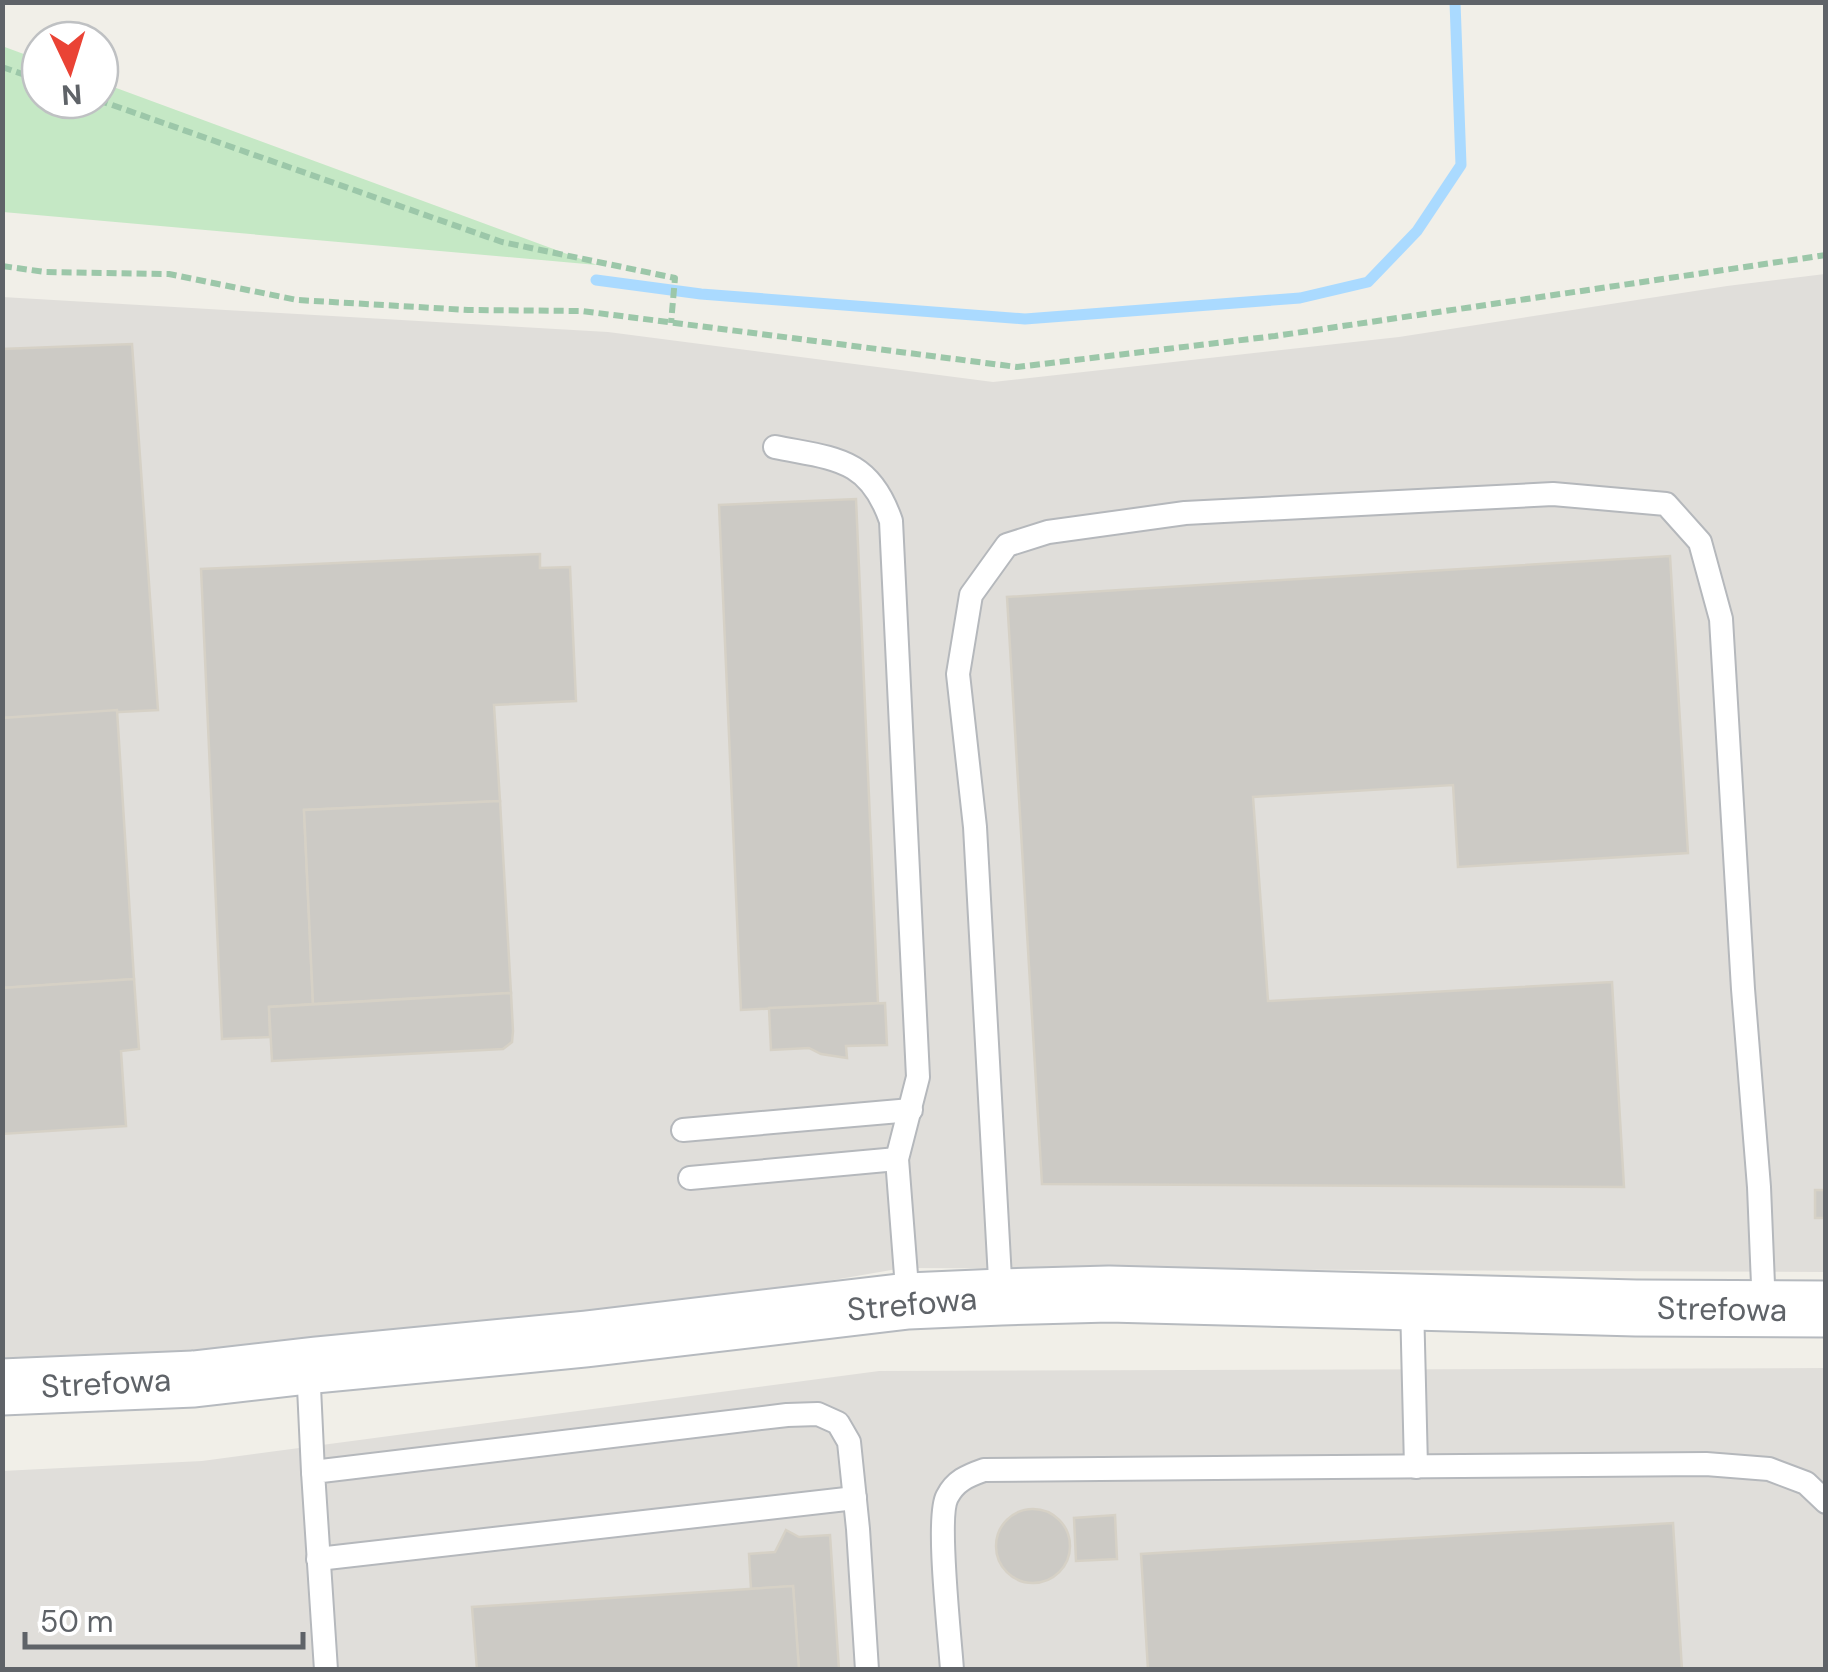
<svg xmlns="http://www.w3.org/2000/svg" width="1828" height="1672" viewBox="0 0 1828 1672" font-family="'DM Sans',sans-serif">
	<rect width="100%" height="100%" fill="#f1efe8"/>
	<!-- industrial -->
	<g fill="#e0deda">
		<path d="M 1825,274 L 1825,1272 L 903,1268 L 530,1332 L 3,1368 L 2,297 L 608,332 L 993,382 L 1399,337 L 1727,286 Z"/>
		<path d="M 1825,1368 L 1825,1669 L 3,1669 L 2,1471 L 202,1461 L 879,1371 Z"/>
	</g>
	<!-- green -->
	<path fill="#c5e8c5" d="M 2,46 L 40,60 L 40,100 L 100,100 L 100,82 L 597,265 L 3,212 Z"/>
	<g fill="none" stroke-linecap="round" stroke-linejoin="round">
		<!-- stream -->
		<path stroke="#aadaff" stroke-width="11" d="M 596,280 L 701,294 L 1025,319 L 1300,298 L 1368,282 L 1417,231 L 1461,165 L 1455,2"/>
	</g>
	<!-- building -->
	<g fill="#cccac5" stroke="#d6d1c6" stroke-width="2.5">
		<path d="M 132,344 L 158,710 L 2,718 L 2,349 Z"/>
		<path d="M 856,499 L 878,1003 L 741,1010 L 719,505 Z"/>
		<path d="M 540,554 L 540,568 L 570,567 L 576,701 L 494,705 L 500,801 L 304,810 L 313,1004 L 269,1007 L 270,1037 L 222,1039 L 201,569 Z"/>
		<path d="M 1670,556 L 1688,853 L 1458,867 L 1453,785 L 1253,797 L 1268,1001 L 1612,982 L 1624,1187 L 1042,1184 L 1007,597 Z"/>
		<path d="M 117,710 L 134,979 L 2,988 L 2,718 Z"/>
		<path d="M 500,801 L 511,993 L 313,1004 L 304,810 Z"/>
		<path d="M 134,979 L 139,1049 L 121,1051 L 126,1126 L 2,1134 L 2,988 Z"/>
		<path d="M 511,993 L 513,1031 L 512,1042 L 503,1049 L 272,1061 L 269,1007 Z"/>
		<path d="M 885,1003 L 887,1045 L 846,1046 L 847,1058 L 821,1054 L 809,1048 L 771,1050 L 769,1008 Z"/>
		<rect x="1815" y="1190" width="11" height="28"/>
		<circle cx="1033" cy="1546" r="37"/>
		<path d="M 1115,1515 L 1117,1559 L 1076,1561 L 1074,1518 Z"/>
		<path d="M 1673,1523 L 1682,1670 L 1148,1670 L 1141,1554 Z"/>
		<path d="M 786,1530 L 799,1537 L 830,1535 L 839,1670 L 799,1670 L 793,1586 L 751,1589 L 749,1554 L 775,1552 Z"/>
		<path d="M 793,1586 L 799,1670 L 477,1670 L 472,1607 Z"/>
	</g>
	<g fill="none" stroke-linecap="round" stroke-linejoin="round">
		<!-- lane casing -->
		<g stroke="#b5b8bc" stroke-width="26">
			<g id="lane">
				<path d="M 775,447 C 834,459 869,457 891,521 L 918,1077 L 897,1159 L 908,1301"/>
				<path d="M 683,1130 L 911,1110"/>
				<path d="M 690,1178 L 897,1159"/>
				<path d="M 1001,1297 L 975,827 L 958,674 L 971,595 L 1007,545 L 1048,532 L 1185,513 L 1553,494 L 1666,504 L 1700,542 L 1721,619 L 1743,989 L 1759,1187 L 1764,1309"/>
				<path d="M 1412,1303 L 1416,1467"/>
				<path d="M 308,1366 L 313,1472"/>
				<path d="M 318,1559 L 855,1498"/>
				<path d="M 326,1670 L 313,1472 L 787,1415 L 818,1414 L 838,1423 L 849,1442 L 858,1529 L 867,1670"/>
				<path d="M 952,1670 C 950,1638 936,1518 947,1497 C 955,1481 967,1476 984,1470 L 1706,1464 L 1769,1469 L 1806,1483 L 1826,1502"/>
			</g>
		</g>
		<!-- secondary casing -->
		<g stroke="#b6babf" stroke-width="59">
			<path id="secondary" d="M 2,1387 L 194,1379 L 316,1365 L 586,1339 L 908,1301 L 1001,1297 L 1109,1294 L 1636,1308 L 1826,1309"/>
		</g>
		<!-- path -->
		<g stroke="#9cc7a9" stroke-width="6" stroke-dasharray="10 5" stroke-linecap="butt">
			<path d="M 2,67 L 40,80"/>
			<path d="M 98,100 L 502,242 L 675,278 L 671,323"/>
			<path d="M 2,266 L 45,272 L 169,274 L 297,300 L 468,310 L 582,311 L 1017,367 L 1275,336 L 1826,255"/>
		</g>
		<!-- lane -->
		<use href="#lane" stroke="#fff" stroke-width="22"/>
		<!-- secondary -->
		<use href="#secondary" stroke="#fff" stroke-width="55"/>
	</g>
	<g text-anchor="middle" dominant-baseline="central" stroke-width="10" stroke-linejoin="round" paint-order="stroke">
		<!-- street labels -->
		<g font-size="32" fill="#5f6368" stroke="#fff">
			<text transform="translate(912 1304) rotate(-5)">Strefowa</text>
			<text transform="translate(1722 1309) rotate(1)">Strefowa</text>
			<text transform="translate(106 1383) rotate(-3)">Strefowa</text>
		</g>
	</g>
	<!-- border -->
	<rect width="1828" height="1672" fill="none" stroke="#5f6368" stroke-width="10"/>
	<!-- north arrow -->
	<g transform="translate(70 70) rotate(176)"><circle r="48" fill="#ffffff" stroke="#bfc1c3" stroke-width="2.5"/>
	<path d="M0-8L18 38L0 25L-18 38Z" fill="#ea4335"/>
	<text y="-15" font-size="28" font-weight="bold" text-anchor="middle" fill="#5f6368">N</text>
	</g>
	<!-- scale -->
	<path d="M25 1632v15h278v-15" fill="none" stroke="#5f6368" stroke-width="5"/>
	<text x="40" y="1632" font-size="30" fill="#5f6368" stroke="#ffffff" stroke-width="8" paint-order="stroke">50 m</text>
</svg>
